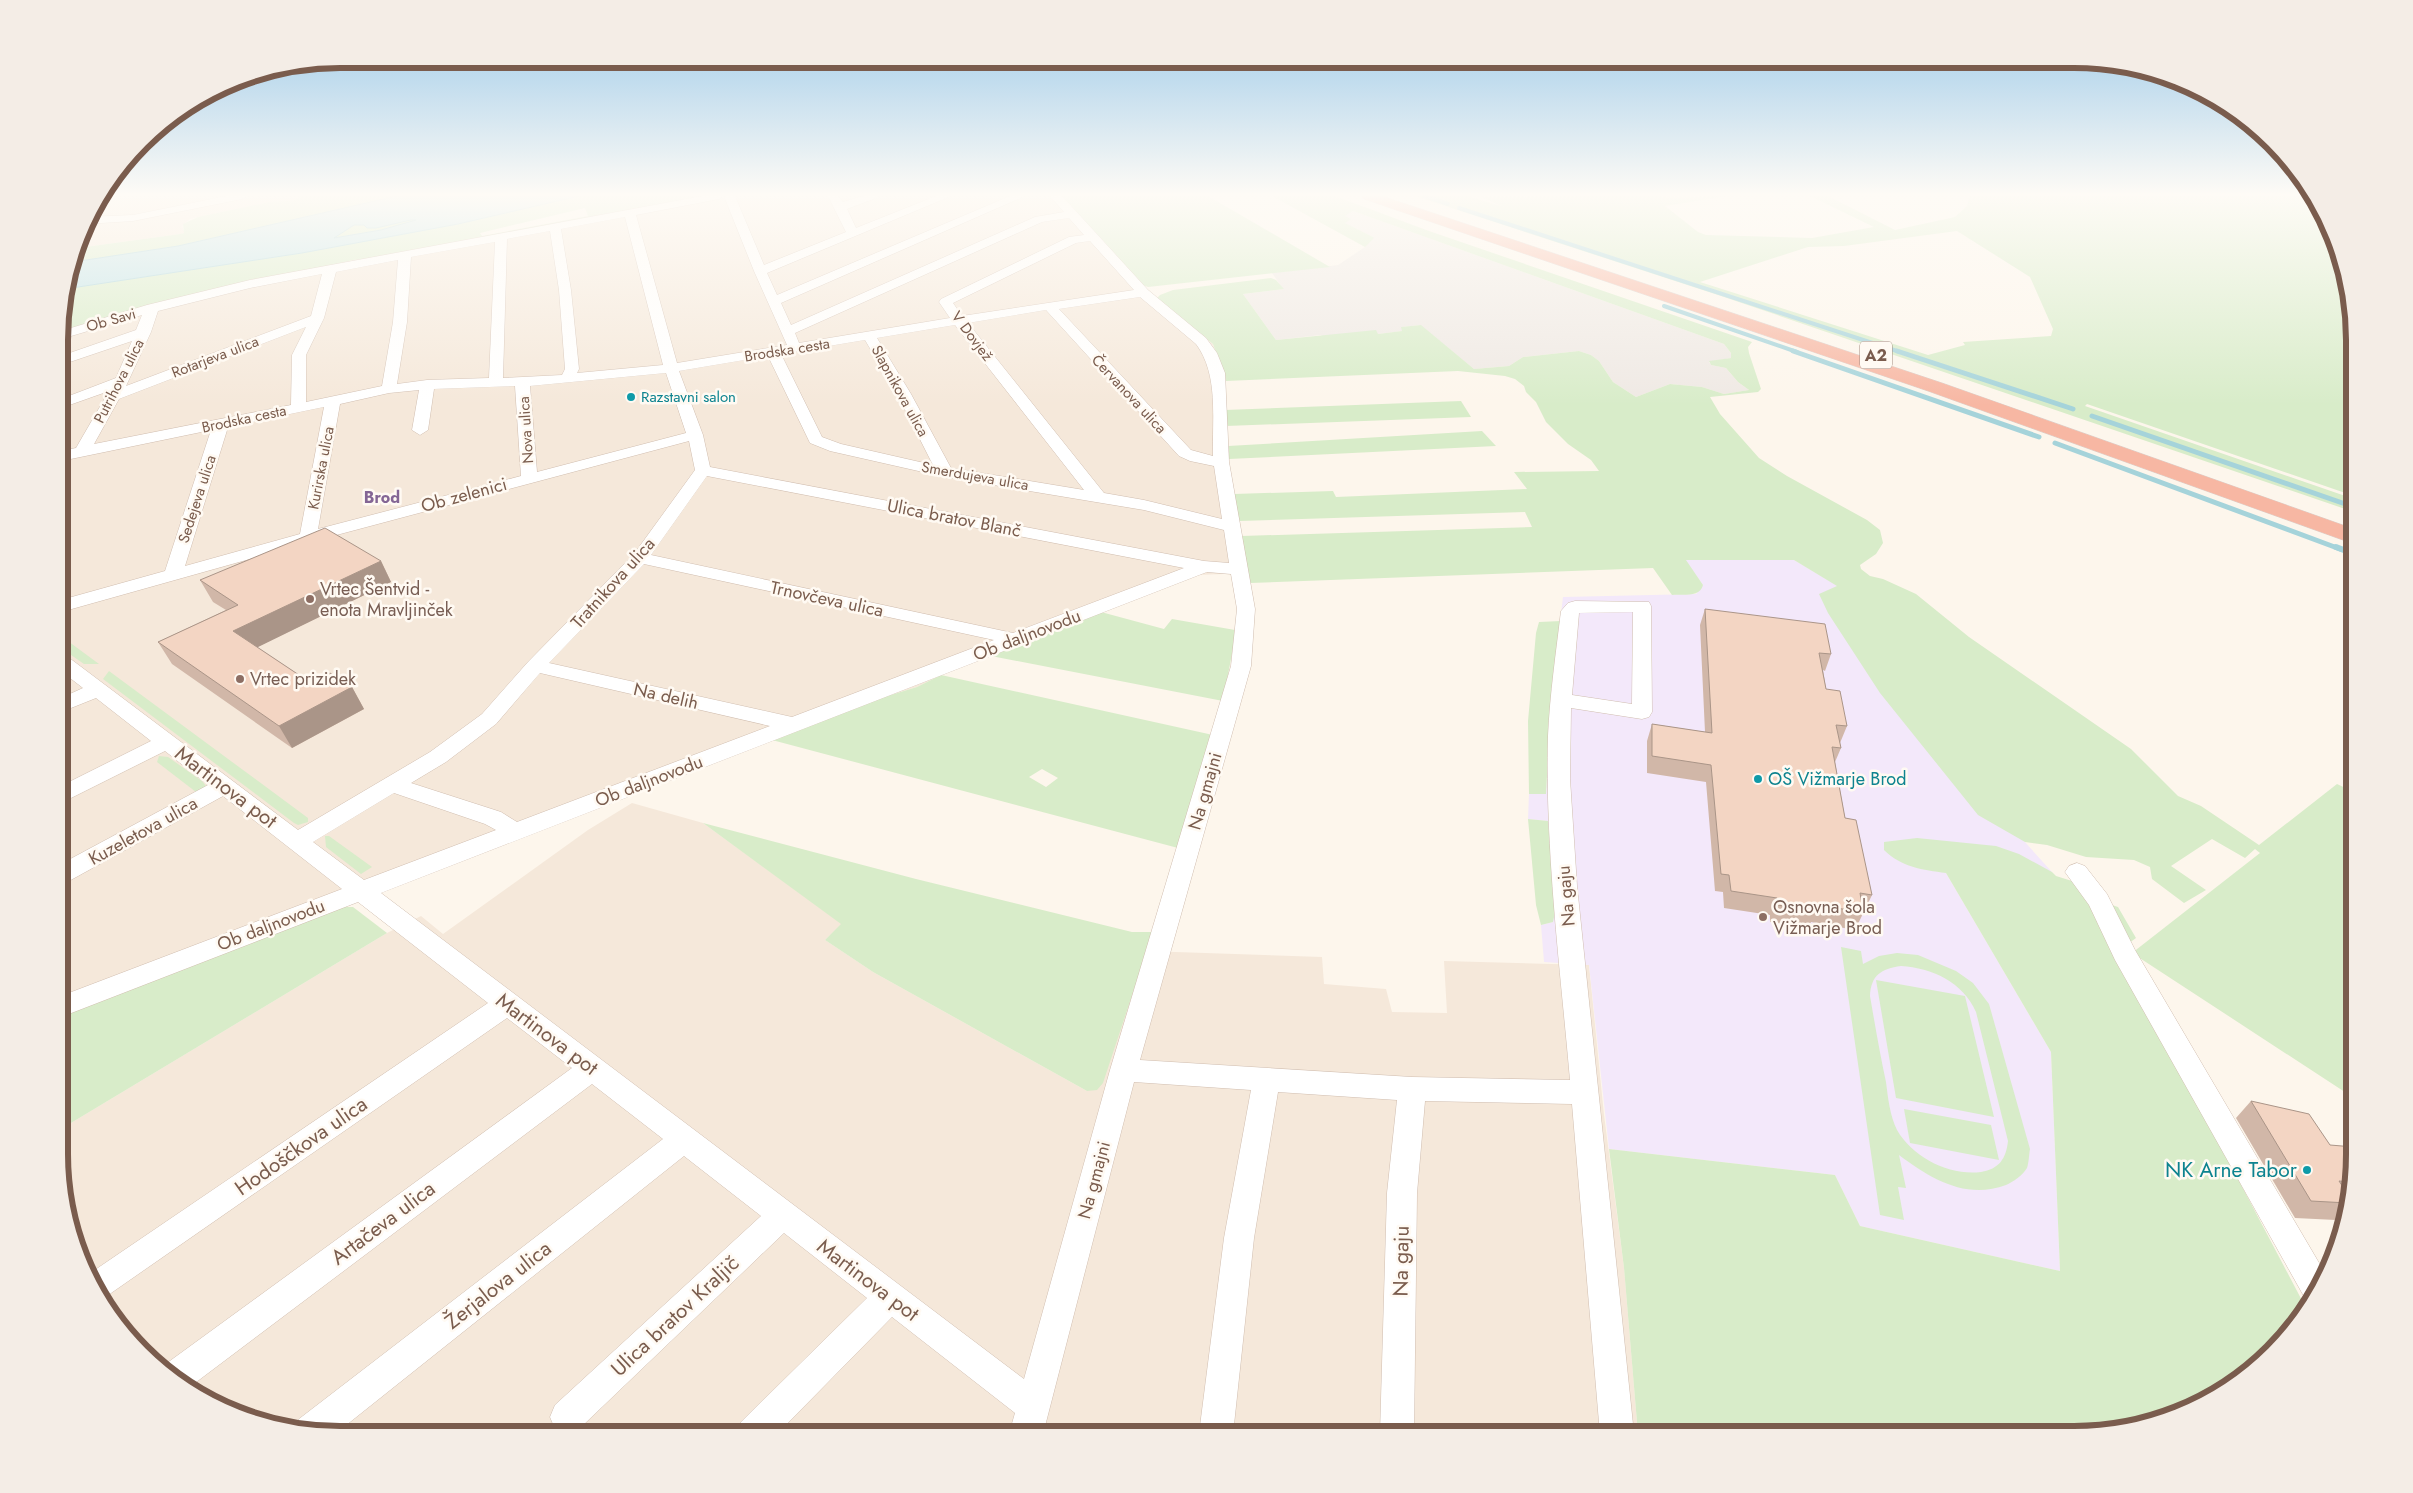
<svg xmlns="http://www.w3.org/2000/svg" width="2413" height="1493" viewBox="0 0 2413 1493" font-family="Jost,sans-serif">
	<rect width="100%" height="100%" fill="#fdf6ec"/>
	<!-- residential -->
	<g fill="#f5e8da">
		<path d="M 103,196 L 300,196 L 295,200 L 269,202 L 198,217 L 190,219 L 182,226 L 185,233 L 180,234 L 78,248 L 88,215 Z"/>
		<path d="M 706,196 L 1062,196 L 1143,285 L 1213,344 L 1226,381 L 1225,410 L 1229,472 L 1248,573 L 1197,575 L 941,675 L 917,687 L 871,701 L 61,1013 L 61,329 L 67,331 L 353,260 Z"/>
		<path d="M 632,803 L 703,823 L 842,924 L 825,940 L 873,972 L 1087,1091 L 1132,994 L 1146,951 L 1322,957 L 1324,984 L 1386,989 L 1392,1012 L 1447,1013 L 1444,961 L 1589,965 L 1604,1115 L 1624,1268 L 1638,1434 L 339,1434 L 266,1425 L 184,1387 L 106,1309 L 74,1244 L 61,1190 L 61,1129 L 387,933 L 421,916 L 443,934 L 588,830 Z"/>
	</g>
	<!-- industrial -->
	<path fill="#efe9e4" d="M 1353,211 L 1724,344 L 1731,353 L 1731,358 L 1709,362 L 1711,365 L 1726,368 L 1738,382 L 1749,390 L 1724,394 L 1702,387 L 1670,384 L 1636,397 L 1613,382 L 1599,361 L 1591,355 L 1579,351 L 1523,357 L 1509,366 L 1474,369 L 1420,325 L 1402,327 L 1403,331 L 1378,334 L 1323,337 L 1321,335 L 1276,340 L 1243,294 L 1283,289 L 1272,273 L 1338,265 L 1365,247 L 1373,237 L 1344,223 L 1344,216 Z"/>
	<!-- education -->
	<path fill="#f3e8fa" d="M 1770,558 L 1794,560 L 1838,586 L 1929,736 L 2052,872 L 1943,864 L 1946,873 L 2051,1052 L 2060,1271 L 1860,1226 L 1835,1175 L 1609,1149 L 1589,965 L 1544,962 L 1541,925 L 1553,922 L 1548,821 L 1528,819 L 1529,794 L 1546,794 L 1552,685 L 1563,597 L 1696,594 L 1703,585 L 1685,560 Z"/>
	<!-- green -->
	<g fill="#d8ecc9" fill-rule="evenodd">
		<path d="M 300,196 L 397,196 L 178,246 L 73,262 L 78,248 L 180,234 L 184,233 L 183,224 L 198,217 L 269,202 L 295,200 Z"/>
		<path d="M 579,196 L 706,196 L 381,257 L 353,260 L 67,331 L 61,329 L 61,303 L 65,289 L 302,253 L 458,224 ZM 585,208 L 588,216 L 482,236 L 480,233 Z"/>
		<path d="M 1062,196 L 1208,196 L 1330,267 L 1148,287 L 1143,285 Z"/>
		<path d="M 1272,196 L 1335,196 L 1429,231 L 1752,342 L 1748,347 L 1749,353 L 1761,389 L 1758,392 L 1710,397 L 1720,414 L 1759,458 L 1787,476 L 1867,520 L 1880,530 L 1883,543 L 1876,554 L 1860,565 L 1861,569 L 1870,576 L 1883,579 L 1916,594 L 1969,637 L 2131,749 L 2178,796 L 2201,806 L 2259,845 L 2337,784 L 2354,792 L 2354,1098 L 2132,953 L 2260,853 L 2255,849 L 2245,858 L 2212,839 L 2171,866 L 2206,890 L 2184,903 L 2152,879 L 2150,867 L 2134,860 L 2086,857 L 2047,845 L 2025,842 L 1978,815 L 1880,693 L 1828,613 L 1819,594 L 1837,586 L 1794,560 L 1686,560 L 1703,585 C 1700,598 1683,594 1672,595 L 1653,568 L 1250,583 L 1242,536 L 1532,527 L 1525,512 L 1239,521 L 1234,494 L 1333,491 L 1336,497 L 1527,489 L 1514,472 L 1599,471 L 1591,460 L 1568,444 L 1546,422 L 1536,402 L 1526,392 L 1524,386 L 1515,379 L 1505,376 L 1458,371 L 1226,381 L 1213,344 L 1160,301 L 1157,298 L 1160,295 L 1173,290 L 1271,278 L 1276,280 L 1284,289 L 1243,294 L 1276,340 L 1376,330 L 1378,334 L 1402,331 L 1401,327 L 1421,325 L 1474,369 L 1509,366 L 1523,357 L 1579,351 L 1591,355 L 1599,361 L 1613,382 L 1636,397 L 1670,384 L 1702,387 L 1724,394 L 1749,390 L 1738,382 L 1726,368 L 1711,365 L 1709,361 L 1731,358 L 1731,353 L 1724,344 L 1353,211 L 1345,216 L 1351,219 L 1345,223 L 1373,237 L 1374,238 L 1365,247 Z"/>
		<path d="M 1415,196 L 1467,196 L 1501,206 L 1482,197 L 1658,196 C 1665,199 1715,196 1727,196 L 1665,206 L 1698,232 L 1706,235 L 1812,238 L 1874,227 L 1810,196 L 1828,196 L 1895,230 L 1955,217 L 1967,206 L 1970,196 L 2314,196 L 2345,266 L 2354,321 L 2354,496 L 2087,404 L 2085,406 L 2354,499 L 2354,512 L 1724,297 ZM 1957,231 L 2030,277 L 2053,329 L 2051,336 L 1963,342 L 1965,345 L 1928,355 L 1700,282 L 1808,247 L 1844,246 Z"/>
		<path d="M 411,220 L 417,220 L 381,230 L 333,238 L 354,225 L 364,225 L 376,228 Z"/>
		<path d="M 1461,401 L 1471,417 L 1226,426 L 1225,410 Z"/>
		<path d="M 1482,431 L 1496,446 L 1229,459 L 1228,446 Z"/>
		<path d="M 1101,612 L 1164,629 L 1172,619 L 1235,630 L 1235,638 L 1223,701 L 991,656 Z"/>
		<path d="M 1561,621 L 1552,685 L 1546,794 L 1529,794 L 1528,721 L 1536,633 L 1539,622 Z"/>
		<path d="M 61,636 L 99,664 L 84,664 L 61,648 Z"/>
		<path d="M 109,671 L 308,818 L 308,822 L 298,825 L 294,823 L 103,679 Z"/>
		<path d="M 941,675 L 1213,735 L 1178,848 L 772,740 L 871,701 L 917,687 ZM 1042,769 L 1058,778 L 1046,787 L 1029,777 Z"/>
		<path d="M 159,756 L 168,757 L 202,781 L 206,786 L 205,789 L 196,792 L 157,762 Z"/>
		<path d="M 1528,819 L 1548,821 L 1555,912 L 1553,922 L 1541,925 L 1536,905 Z"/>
		<path d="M 703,823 L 916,879 L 1132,932 L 1151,932 L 1151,938 L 1103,1083 L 1097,1090 L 1087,1091 L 873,972 L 825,940 L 841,924 Z"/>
		<path d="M 325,836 L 329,836 L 372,867 L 361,874 L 326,847 Z"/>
		<path d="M 1917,838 L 1996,846 L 2019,854 L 2052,872 L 2056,876 L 2072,881 L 2103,902 L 2118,907 L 2136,938 L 2118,951 L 2307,1310 L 2272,1352 L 2214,1397 L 2147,1425 L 2092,1434 L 1638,1434 L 1624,1268 L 1609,1149 L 1835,1175 L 1860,1226 L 2060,1271 L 2051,1052 L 1946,873 C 1923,870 1901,867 1884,850 L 1884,842 Z"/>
		<path d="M 343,907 L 353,907 L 387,933 L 61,1129 L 61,1013 Z"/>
		<path d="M 1841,947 L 1861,951 L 1863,964 L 1879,956 L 1897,953 L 1918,955 L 1956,971 L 1973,983 L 1989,1004 L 2030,1149 C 2029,1154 2029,1162 2027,1168 C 2023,1175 2013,1182 2006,1185 C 1966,1200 1931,1179 1899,1155 L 1906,1188 L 1898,1187 L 1904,1220 L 1880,1215 ZM 1901,966 C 1932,968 1963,982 1976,1012 L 2008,1141 C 2006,1159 1999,1169 1981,1172 C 1950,1176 1913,1158 1897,1130 C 1890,1116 1888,1098 1886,1082 C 1880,1054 1875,1025 1870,996 C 1871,975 1881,969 1901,966 Z"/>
		<path d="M 1876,980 L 1965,996 L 1994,1117 L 1896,1098 Z"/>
		<path d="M 1904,1109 L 1991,1125 L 1999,1160 L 1910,1143 Z"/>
	</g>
	<!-- water -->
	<path fill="#bfe3e8" stroke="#a5d3da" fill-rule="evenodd" d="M 397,196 L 579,196 L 458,224 L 302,253 L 65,289 L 73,262 L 178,246 ZM 411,220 L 416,220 L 381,230 L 334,238 L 354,225 L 364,225 L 367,228 L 376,228 Z"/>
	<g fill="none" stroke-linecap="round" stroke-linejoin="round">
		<!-- stream-far2 -->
		<g stroke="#a5d3da" stroke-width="4">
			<path d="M 1425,196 L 1448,204"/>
			<path d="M 1459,208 L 1900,352"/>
			<path d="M 1664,306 L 1797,352"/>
		</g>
		<!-- stream-far1 -->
		<g stroke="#a5d3da" stroke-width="5">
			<path d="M 1793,351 L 2039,437"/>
			<path d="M 1897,351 L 2073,409"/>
			<path d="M 2092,416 L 2354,507"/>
			<path d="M 2055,443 L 2340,549"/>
		</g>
		<!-- stream -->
		<path stroke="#a5d3da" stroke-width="6" d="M 2336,547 L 2354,554"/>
		<!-- minor casing -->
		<g stroke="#d1beb0" stroke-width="1">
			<g id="minor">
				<path d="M 227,196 L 248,196 L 242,199 L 133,221 L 85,224 L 87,217 L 133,215 Z"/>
				<path d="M 703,196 L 735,196 L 764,265 L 846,232 L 828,196 L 838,196 L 843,202 L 863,196 L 877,196 L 876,198 L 847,209 L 856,228 L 936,196 L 951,196 L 767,273 L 777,295 L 1010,196 L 1025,196 L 781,303 L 791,325 L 1035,217 L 1064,212 L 1050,196 L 1062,196 L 1148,290 L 1206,338 L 1217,353 L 1225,373 L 1229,462 L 1255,609 L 1251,666 L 1140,1060 L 1412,1077 L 1570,1080 C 1560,966 1545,850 1548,736 C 1550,694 1556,652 1561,611 L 1568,603 L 1575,601 L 1649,602 L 1651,606 L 1652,712 L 1649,717 L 1642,719 L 1571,708 L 1570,779 L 1577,886 L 1634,1434 L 1600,1434 L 1572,1104 L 1425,1101 L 1417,1193 L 1414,1434 L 1380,1434 L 1387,1193 L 1397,1100 L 1278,1092 L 1254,1238 L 1233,1434 L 1199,1434 L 1224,1238 L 1251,1090 L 1134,1082 L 1043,1434 L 1009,1434 L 1015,1413 L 892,1317 L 777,1434 L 736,1434 L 741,1422 L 867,1298 L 784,1233 L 579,1429 L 567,1434 L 555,1429 L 550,1417 L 555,1405 L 761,1216 L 684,1156 L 335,1434 L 295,1428 L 299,1419 L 663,1139 L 592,1084 L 187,1389 L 184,1387 L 163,1366 L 572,1068 L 507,1018 L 101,1300 L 89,1274 L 488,1003 L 358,902 L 61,1017 L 61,996 L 342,889 L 223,796 L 69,881 L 61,884 L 61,864 L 208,785 L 165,751 L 61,803 L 61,786 L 151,741 L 96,698 L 61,712 L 61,698 L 83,688 L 61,671 L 61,655 L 68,657 L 298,830 L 430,752 L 482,714 L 528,662 L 634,554 L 695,470 L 689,441 L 314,541 L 61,612 L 61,600 L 165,571 L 211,430 L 61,461 L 61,451 L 76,448 L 109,391 L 61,408 L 61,399 L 116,378 L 132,341 L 61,365 L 61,356 L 136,330 L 142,315 L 61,339 L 61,331 L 147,305 L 250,280 ZM 724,196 L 754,271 L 787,345 L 677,363 L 636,215 L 719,199 ZM 625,217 L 663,365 L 577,373 L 579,369 L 571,290 L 561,229 ZM 1069,218 L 1084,235 L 1069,237 L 941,299 L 939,302 L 950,318 L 799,343 L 795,333 L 1042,222 ZM 550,231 L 559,290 L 565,369 L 562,375 L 503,378 L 507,239 ZM 1090,241 L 1134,290 L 962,316 L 953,303 L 1076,243 ZM 495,242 L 489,378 L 427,380 L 397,384 L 407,322 L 411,257 ZM 398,260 L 393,322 L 382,386 L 306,402 L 306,355 L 324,318 L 336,272 ZM 322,274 L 311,316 L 126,386 L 151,332 L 158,311 L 250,288 ZM 1140,297 L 1196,344 C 1219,375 1212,419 1213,456 L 1191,450 L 1059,309 ZM 1046,310 L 1179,456 L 1190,461 L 1214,466 L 1222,519 L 1144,500 L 1104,493 L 968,323 ZM 955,325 L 1084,490 L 951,468 L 911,394 L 877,338 ZM 306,327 L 292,355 L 291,405 L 94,444 L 119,399 ZM 865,340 L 897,394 L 933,465 L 841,444 L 822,437 L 781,354 ZM 768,356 L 810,443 L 830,451 L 945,477 L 1144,510 L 1224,530 L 1229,563 L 1204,561 L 710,467 L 703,435 L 679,371 ZM 666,373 L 686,433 L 537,472 L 530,386 ZM 515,386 L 521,476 L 318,529 L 340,404 L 389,393 L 419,390 L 412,430 L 420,435 L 428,430 L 434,389 ZM 324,407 L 300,534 L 185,566 L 228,427 ZM 707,476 L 1184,568 L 1013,633 L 651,555 ZM 644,564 L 994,640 L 792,717 L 549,663 ZM 1207,572 L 1231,574 L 1237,609 L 1231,666 L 1110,1070 L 1024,1379 L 381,893 ZM 1633,612 L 1632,704 L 1572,695 L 1579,613 ZM 540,673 L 770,726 L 517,822 L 501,812 L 411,783 L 446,762 L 496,724 ZM 394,793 L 485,824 L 496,830 L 364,880 L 313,842 Z"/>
				<path d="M 2077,863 L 2085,866 L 2107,894 L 2135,950 L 2325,1273 L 2311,1302 L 2306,1300 L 2115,960 L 2089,905 L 2065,872 L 2069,866 Z"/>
			</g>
		</g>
		<!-- highway casing -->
		<g stroke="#dad1cd" stroke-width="1">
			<path id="highway" d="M 1362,196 L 1382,196 L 1942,383 L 2354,529 L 2354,544 L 1928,391 L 1364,199 Z"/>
		</g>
		<!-- minor -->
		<use href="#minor" fill="#fff" fill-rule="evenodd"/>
		<!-- highway -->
		<use href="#highway" fill="#f7b7a3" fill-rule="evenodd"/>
	</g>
	<!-- wall -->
	<g fill="#d1b7a8">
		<path d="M 381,561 L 391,582 L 257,647 L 311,683 L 352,687 L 364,709 L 292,748 L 172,664 L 158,642 L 226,610 L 213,602 L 200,580 Z"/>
		<path d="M 1705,609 L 1831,654 L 1825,671 L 1823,670 L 1826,689 L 1847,726 L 1840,743 L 1841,748 L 1835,762 L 1845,818 L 1872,895 L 1855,930 L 1811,922 L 1808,928 L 1770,922 L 1770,915 L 1724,908 L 1723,892 L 1715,891 L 1706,782 L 1647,773 L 1647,741 L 1652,724 L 1705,732 L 1700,625 Z"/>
		<path d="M 2251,1101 L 2330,1145 L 2354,1172 L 2346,1210 L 2336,1220 L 2295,1218 L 2236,1118 Z"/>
	</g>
	<!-- shaded-wall -->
	<g fill="#aa9588">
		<path d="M 381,561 L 391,582 L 246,653 L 233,631 Z"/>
		<path d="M 352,687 L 364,709 L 292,748 L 279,726 Z"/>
	</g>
	<!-- building -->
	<g fill="#f3d5c3" stroke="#aa9588">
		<path d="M 325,528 L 381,561 L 233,631 L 311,683 L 330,673 L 352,687 L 279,726 L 158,642 L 238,605 L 200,580 Z"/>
		<path d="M 1705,609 L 1825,624 L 1831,654 L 1819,653 L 1826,689 L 1840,691 L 1847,726 L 1836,725 L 1841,748 L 1832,747 L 1845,818 L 1856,820 L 1872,895 L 1860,893 L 1863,912 L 1815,905 L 1816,911 L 1777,905 L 1777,898 L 1731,891 L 1729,875 L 1721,874 L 1711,765 L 1652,756 L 1652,724 L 1712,733 Z"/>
		<path d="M 2251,1101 L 2309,1114 L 2330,1145 L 2354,1147 L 2354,1172 L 2352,1182 L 2339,1181 L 2349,1196 L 2348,1203 L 2311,1201 Z"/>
	</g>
	<!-- sky -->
	<linearGradient id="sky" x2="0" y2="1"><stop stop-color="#97c7e8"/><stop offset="0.48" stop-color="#fefbf6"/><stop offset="1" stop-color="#fefbf6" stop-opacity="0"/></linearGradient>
	<rect width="2413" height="405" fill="url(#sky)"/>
	<!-- markers -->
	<g fill="#0f9aa8" stroke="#fffaf3" stroke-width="2">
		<circle cx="631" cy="397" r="5"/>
		<circle cx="1758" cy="779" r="5"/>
		<circle cx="2307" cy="1170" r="5"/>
	</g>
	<g fill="#8d6e63" stroke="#fffaf3" stroke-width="2">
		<circle cx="310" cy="599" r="5"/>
		<circle cx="240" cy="679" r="5"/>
		<circle cx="1763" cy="917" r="5"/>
	</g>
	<g text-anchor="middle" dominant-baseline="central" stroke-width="5" stroke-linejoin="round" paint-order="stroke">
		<!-- far-street labels -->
		<g font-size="15" fill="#7a5c4d" stroke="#fffaf3">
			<text transform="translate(111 320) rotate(-16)">Ob Savi</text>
			<text transform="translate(972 336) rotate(53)">V Dovjež</text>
			<text transform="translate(787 350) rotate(-9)">Brodska cesta</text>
			<text transform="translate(215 357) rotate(-21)">Rotarjeva ulica</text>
			<text transform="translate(119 381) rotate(-63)">Putrihova ulica</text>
			<text transform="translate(900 391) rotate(61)">Slapnikova ulica</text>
			<text transform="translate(1129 394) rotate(47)">Červanova ulica</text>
			<text transform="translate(244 419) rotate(-12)">Brodska cesta</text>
			<text transform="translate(526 430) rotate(-94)">Nova ulica</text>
			<text transform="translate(321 468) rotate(-79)">Kurirska ulica</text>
			<text transform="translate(975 476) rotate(10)">Smerdujeva ulica</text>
			<text transform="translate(197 499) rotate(-72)">Sedejeva ulica</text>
		</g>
		<!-- far-culture labels -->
		<g font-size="15" fill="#0d838f" stroke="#fffaf3" text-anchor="start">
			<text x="641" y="397">Razstavni salon</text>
		</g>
		<!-- shield labels -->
		<rect fill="#fffaf3" stroke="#a28b7f" stroke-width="1" x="1860" y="341.5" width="32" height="27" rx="4"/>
		<g font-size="16" font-weight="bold" fill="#7a5c4d">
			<text x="1876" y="355">A2</text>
		</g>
		<!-- far-quarter labels -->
		<g font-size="16" font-weight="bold" fill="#846695" stroke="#fffaf3">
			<text x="382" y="497">Brod</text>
		</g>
		<!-- street labels -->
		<g font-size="18" fill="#7a5c4d" stroke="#fffaf3">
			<text transform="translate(464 495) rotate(-15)">Ob zelenici</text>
			<text transform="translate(954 518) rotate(11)">Ulica bratov Blanč</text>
			<text transform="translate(613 583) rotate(-48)">Tratnikova ulica</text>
			<text transform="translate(827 599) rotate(12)">Trnovčeva ulica</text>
			<text transform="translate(1027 635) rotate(-21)">Ob daljnovodu</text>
			<text transform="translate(666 696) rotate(13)">Na delih</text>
			<text transform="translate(649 781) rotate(-21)">Ob daljnovodu</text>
			<text transform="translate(1205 791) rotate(-74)">Na gmajni</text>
			<text transform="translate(143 831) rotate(-29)">Kuzeletova ulica</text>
			<text transform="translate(1566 896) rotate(-95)">Na gaju</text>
			<text transform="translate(271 925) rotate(-21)">Ob daljnovodu</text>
			<text transform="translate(1094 1180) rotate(-75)">Na gmajni</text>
		</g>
		<!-- education labels -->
		<g font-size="18" fill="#785e54" stroke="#fffaf3" text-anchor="start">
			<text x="320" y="589">Vrtec Šentvid -<tspan x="320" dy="21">enota Mravljinček</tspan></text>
			<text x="250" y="679">Vrtec prizidek</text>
			<text x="1773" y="907">Osnovna šola<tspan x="1773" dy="21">Vižmarje Brod</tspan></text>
		</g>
		<!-- culture labels -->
		<g font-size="18" fill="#0d838f" stroke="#fffaf3" text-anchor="start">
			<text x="1768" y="779">OŠ Vižmarje Brod</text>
		</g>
		<!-- near-street labels -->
		<g font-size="21" fill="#7a5c4d" stroke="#fffaf3">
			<text transform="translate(226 787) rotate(37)">Martinova pot</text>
			<text transform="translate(547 1034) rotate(37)">Martinova pot</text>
			<text transform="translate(301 1146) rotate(-35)">Hodoščkova ulica</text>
			<text transform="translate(383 1223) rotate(-37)">Artačeva ulica</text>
			<text transform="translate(1401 1261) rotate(-89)">Na gaju</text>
			<text transform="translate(868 1280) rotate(37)">Martinova pot</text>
			<text transform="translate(498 1285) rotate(-38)">Žerjalova ulica</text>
			<text transform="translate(675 1316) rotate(-43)">Ulica bratov Kraljič</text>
		</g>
		<!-- near-culture labels -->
		<g font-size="21" fill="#0d838f" stroke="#fffaf3" text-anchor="end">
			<text x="2297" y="1170">NK Arne Tabor</text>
		</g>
	</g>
	<!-- crop -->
	<path d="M0 0H2413V1493H0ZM340 68H2074A272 272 0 0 1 2346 340V1154A272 272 0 0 1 2074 1426H340A272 272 0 0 1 68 1154V340A272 272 0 0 1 340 68Z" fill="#f4ede6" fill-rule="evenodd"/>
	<path fill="none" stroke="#7a5c4d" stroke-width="6" d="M340 68H2074A272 272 0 0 1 2346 340V1154A272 272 0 0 1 2074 1426H340A272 272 0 0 1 68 1154V340A272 272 0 0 1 340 68Z"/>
</svg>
